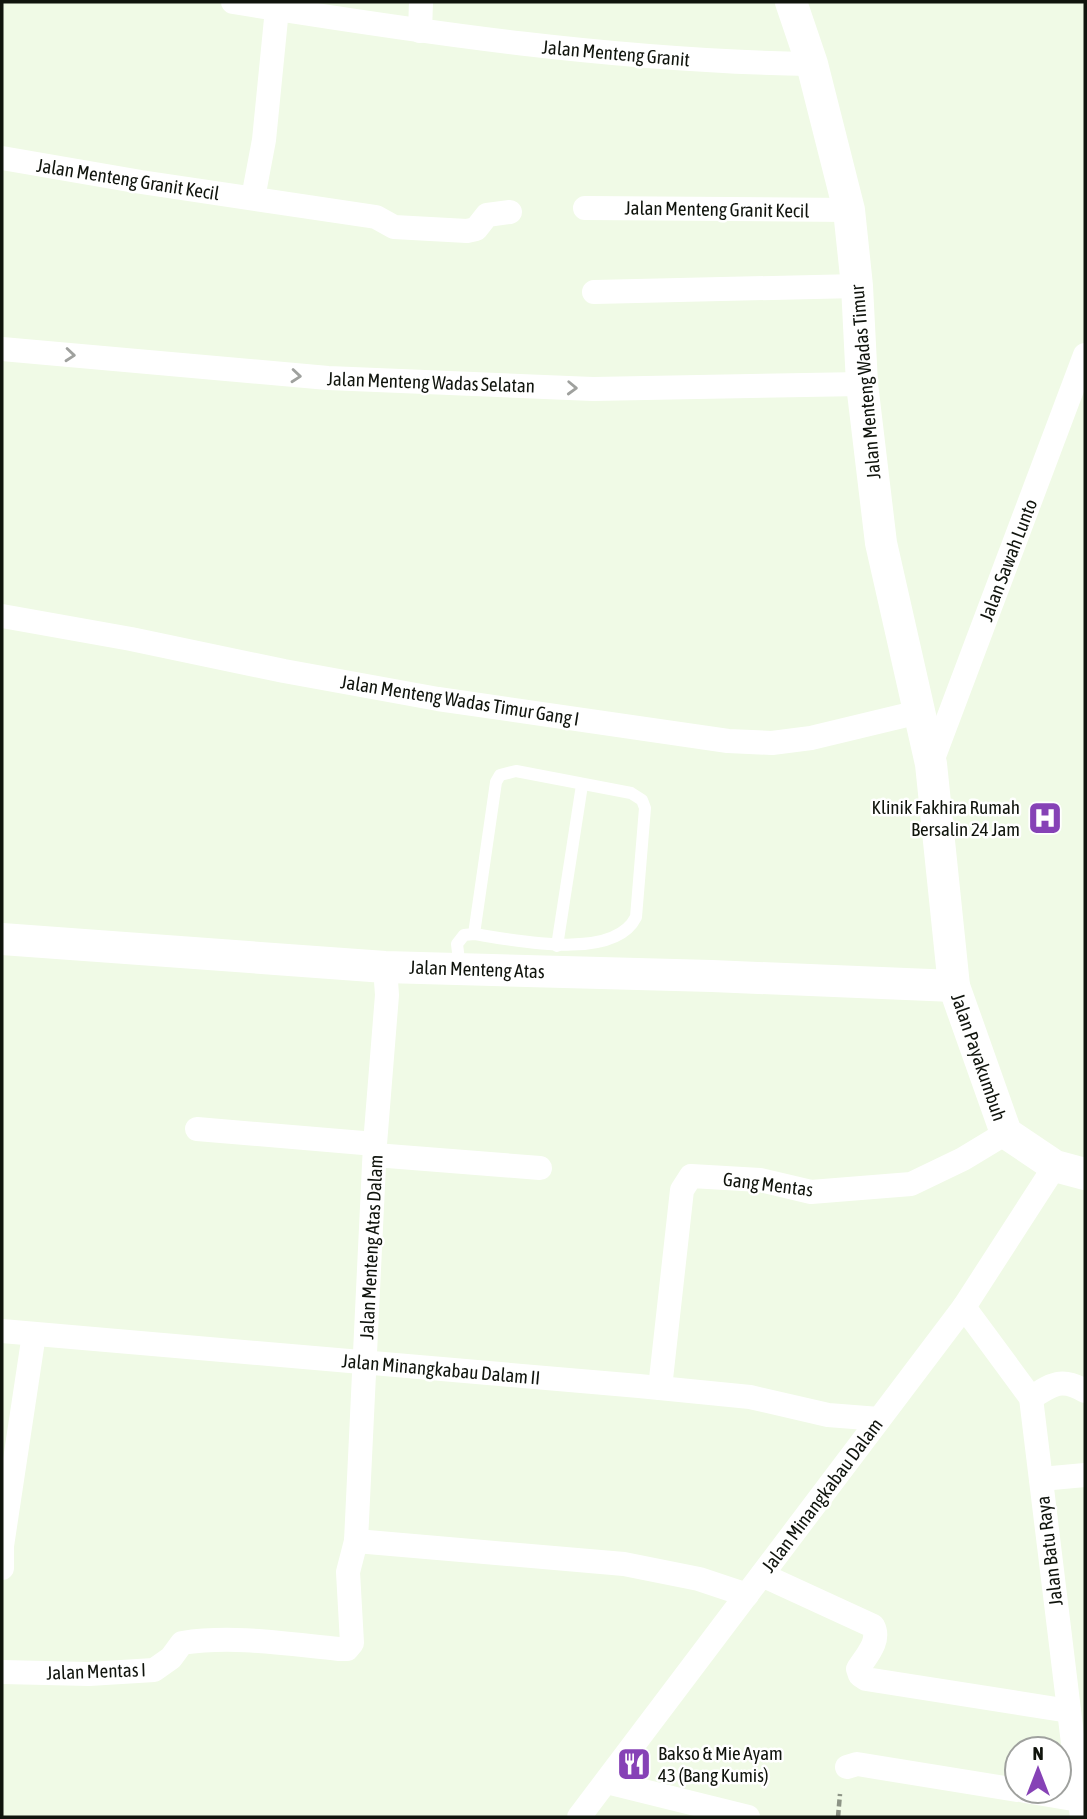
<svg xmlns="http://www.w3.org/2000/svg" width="1087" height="1819" viewBox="0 0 1087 1819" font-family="'Asap Condensed',sans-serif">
	<rect width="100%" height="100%" fill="#f0fae6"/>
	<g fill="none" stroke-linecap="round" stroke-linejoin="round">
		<!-- path -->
		<path stroke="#8d9486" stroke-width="4.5" stroke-dasharray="7 3.5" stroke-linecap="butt" d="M 838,1817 L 840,1794"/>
		<!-- service -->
		<g stroke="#fff" stroke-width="12">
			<path d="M 557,946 L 582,785"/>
			<path d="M 460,969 L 457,944 L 464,935 L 474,934 C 514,940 614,962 636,917 L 645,808 L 642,800 L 631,793 L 516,771 L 500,775 L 496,782 L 474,934"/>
		</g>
		<!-- minor -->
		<g stroke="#fff" stroke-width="24">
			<path d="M 233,2 C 427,33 616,61 812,64"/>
			<path d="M 420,31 L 421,2"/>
			<path d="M 2,158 L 141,182 L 376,217 L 394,227 L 467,231 L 476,229 L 487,215 L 510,212"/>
			<path d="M 253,198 L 264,140 L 277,9"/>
			<path d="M 585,208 L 849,210"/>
			<path d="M 594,292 L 857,286"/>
			<path d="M 2,349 L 328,378 L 593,389 L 862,384"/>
			<path d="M 2,616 L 131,639 L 284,671 L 438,699 L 728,741 L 772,743 L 811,738 L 919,712"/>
			<path d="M 931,764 L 1085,355"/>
			<path d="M 197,1129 L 375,1144"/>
			<path d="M 375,1155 L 540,1168"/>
			<path d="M 964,1307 L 1031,1398 L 1082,1817"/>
			<path d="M 2,1331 L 639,1386 L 750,1397 L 828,1415 L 879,1419"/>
			<path d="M 660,1388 L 682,1190 L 691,1176 L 760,1180 L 811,1192 L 911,1184 L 963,1159 L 1006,1133"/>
			<path d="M 1031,1398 C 1052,1384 1062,1377 1085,1391"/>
			<path d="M 1041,1479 L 1085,1475"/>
			<path d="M 356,1541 L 624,1564 L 699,1579 L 747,1595"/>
			<path d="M 2,1568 L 2,1546 L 34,1334"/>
			<path d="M 762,1575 L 873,1626 C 881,1641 866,1656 858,1669 L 860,1675 L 866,1679 L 1069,1711"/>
			<path d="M 2,1672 L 89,1674 L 154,1670 L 171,1658 L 182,1643 C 234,1635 287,1644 339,1649 L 347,1649 L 352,1643 L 348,1572 L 356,1541 L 375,1144 L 387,995 L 385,967"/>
			<path d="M 847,1767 L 857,1764 L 1017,1790"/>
			<path d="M 607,1782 L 748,1817"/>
			<path d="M 1025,1791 L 1079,1800"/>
			<path d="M 579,1817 L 964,1307 L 1055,1166"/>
		</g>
		<!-- tertiary -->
		<g stroke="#fff" stroke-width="32">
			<path d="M 791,2 L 812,64 L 849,210 L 857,286 L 862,384 L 881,543 L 931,764 L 954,986 L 1006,1133 L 1055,1166 L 1085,1174"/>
			<path d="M 2,939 L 385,967 L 712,976 L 954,986"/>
		</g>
	</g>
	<!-- one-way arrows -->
	<defs><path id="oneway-chevron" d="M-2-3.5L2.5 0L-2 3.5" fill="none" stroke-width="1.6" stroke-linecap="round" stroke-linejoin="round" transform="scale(1.75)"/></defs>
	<g stroke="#9fa19e">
		<use href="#oneway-chevron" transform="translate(70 355) rotate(5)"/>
		<use href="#oneway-chevron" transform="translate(296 376) rotate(5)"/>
		<use href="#oneway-chevron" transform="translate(572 388) rotate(2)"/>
	</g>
	<!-- icons -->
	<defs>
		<g id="hospital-square" transform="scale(1.75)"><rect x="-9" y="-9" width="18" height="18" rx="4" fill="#8642b6" stroke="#fff"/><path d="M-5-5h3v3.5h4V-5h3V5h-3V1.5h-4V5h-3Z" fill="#fff"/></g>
		<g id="restaurant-square" transform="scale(1.75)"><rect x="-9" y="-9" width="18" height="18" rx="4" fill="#8642b6" stroke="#fff"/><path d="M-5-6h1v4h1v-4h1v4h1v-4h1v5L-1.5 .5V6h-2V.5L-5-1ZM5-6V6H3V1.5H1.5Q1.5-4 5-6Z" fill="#fff"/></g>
	</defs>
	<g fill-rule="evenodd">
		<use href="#hospital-square" x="1045" y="818"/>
		<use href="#restaurant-square" x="634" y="1764"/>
	</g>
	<g text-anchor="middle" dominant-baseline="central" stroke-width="5" stroke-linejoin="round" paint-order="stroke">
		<!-- street labels -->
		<g font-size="19" fill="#10140d" stroke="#fff">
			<text transform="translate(616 53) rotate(5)">Jalan Menteng Granit</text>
			<text transform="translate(128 179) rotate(9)">Jalan Menteng Granit Kecil</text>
			<text transform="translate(717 209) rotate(1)">Jalan Menteng Granit Kecil</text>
			<text transform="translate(431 382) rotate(2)">Jalan Menteng Wadas Selatan</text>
			<text transform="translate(865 382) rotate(-95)">Jalan Menteng Wadas Timur</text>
			<text transform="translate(1008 560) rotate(-69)">Jalan Sawah Lunto</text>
			<text transform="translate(460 700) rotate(9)">Jalan Menteng Wadas Timur Gang I</text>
			<text transform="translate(477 969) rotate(2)">Jalan Menteng Atas</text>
			<text transform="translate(979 1057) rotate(71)">Jalan Payakumbuh</text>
			<text transform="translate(768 1184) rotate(7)">Gang Mentas</text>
			<text transform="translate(371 1247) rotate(-87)">Jalan Menteng Atas Dalam</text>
			<text transform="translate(441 1369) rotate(5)">Jalan Minangkabau Dalam II</text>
			<text transform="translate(822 1495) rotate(-53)">Jalan Minangkabau Dalam</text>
			<text transform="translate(1049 1551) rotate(-97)">Jalan Batu Raya</text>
			<text transform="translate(96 1671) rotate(-2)">Jalan Mentas I</text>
		</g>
		<!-- poi labels -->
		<g font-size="19" fill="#10140d" stroke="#fff" text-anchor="end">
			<text x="1020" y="807">Klinik Fakhira Rumah<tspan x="1020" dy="22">Bersalin 24 Jam</tspan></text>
			<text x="658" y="1753" text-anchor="start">Bakso &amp; Mie Ayam<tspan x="658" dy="22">43 (Bang Kumis)</tspan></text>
		</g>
	</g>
	<!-- border -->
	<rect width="1087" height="1819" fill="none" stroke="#10140d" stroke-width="7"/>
	<!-- north arrow -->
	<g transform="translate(1038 1770)"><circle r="33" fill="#ffffff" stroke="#9fa19e" stroke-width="2"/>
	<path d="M0-5L12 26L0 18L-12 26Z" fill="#8642b6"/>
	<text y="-10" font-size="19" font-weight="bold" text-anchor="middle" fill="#10140d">N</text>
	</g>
</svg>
